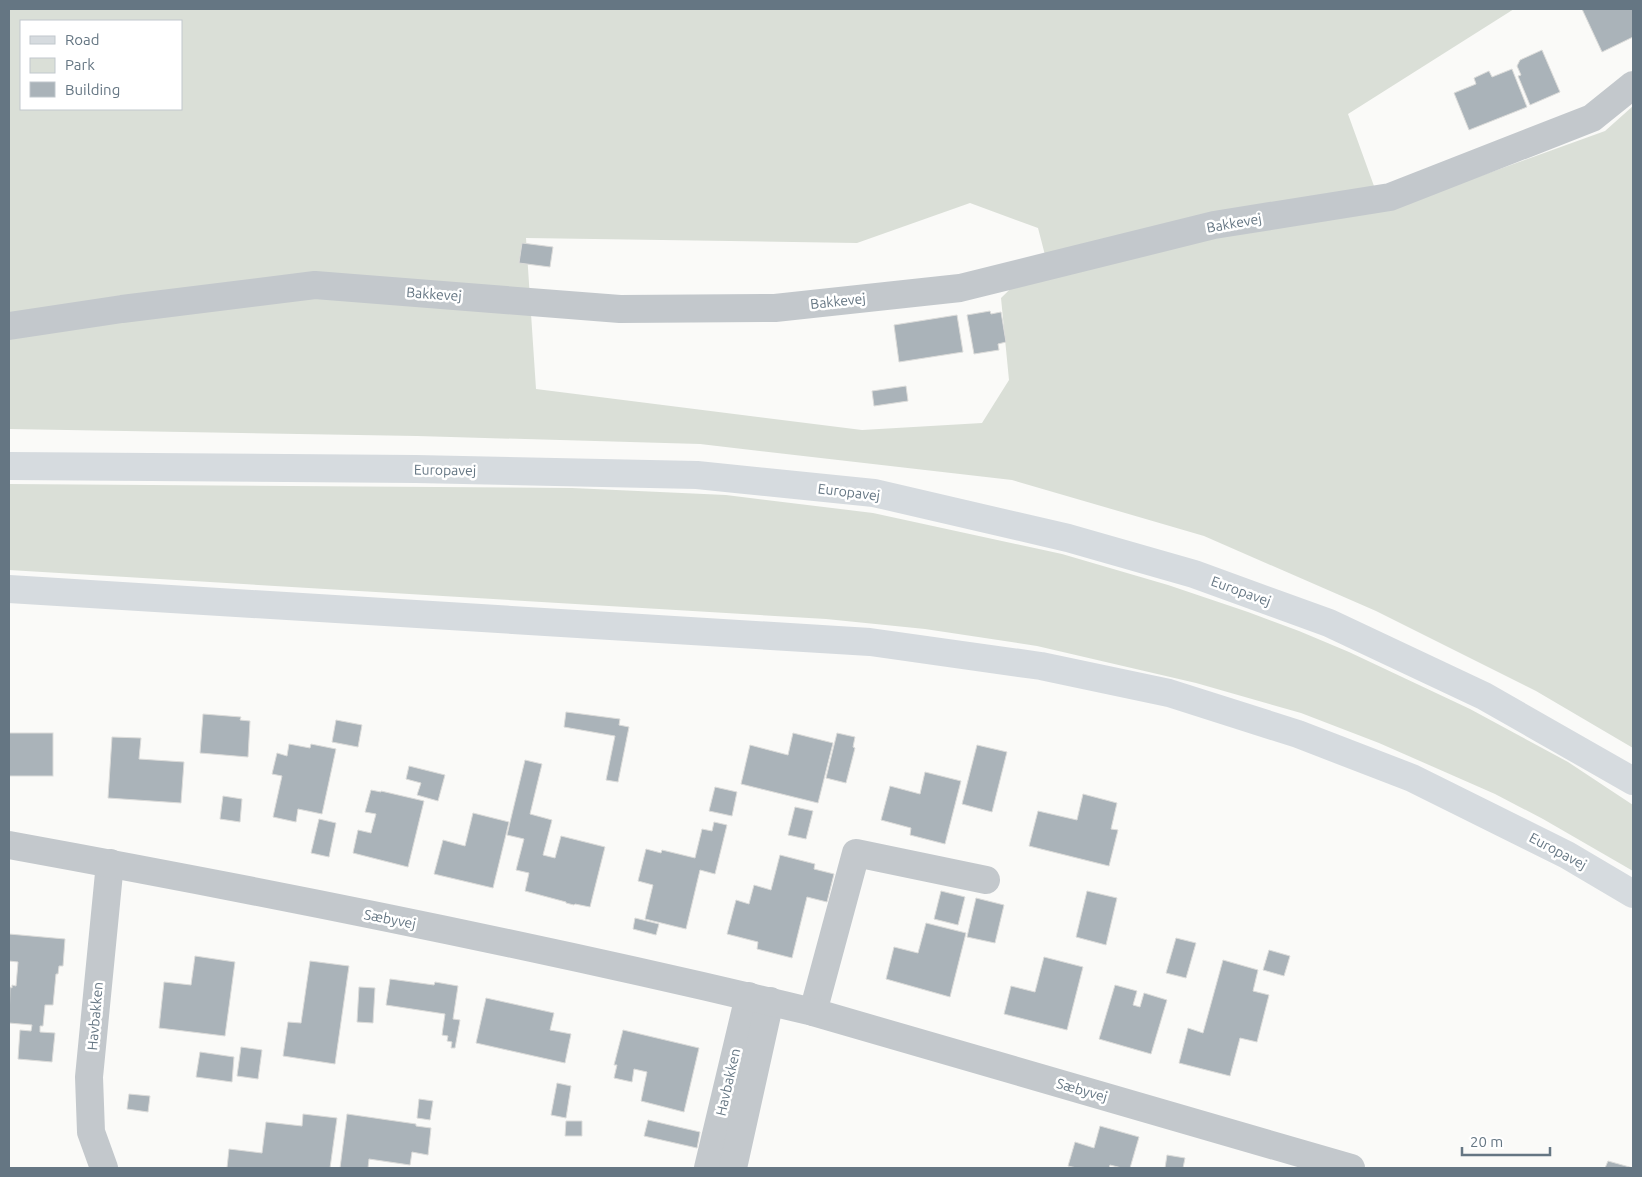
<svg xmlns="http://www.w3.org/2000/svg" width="1642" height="1177" viewBox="0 0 1642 1177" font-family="Ubuntu,sans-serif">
	<rect width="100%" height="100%" fill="#fafaf8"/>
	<!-- green -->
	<g fill="#dadfd7" fill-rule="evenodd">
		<path d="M 9,9 L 1514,9 L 1348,114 L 1383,211 L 1605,131 L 1633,106 L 1633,748 L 1536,691 L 1376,611 L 1204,536 L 1012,480 L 700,444 L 417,436 L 9,429 ZM 21,21 L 181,21 L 181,109 L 21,109 ZM 970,203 L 1038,228 L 1045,255 L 1001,298 L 1009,380 L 982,423 L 862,430 L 536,389 L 526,238 L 857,243 Z"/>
		<path d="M 9,484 L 572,488 L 726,495 L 873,513 L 1062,554 L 1168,585 L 1248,612 L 1299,631 L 1349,652 L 1470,709 L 1568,762 L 1633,805 L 1633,871 L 1543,819 L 1495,794 L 1379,743 L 1301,713 L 1196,683 L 1037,646 L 925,629 L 826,619 L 9,570 Z"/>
	</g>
	<!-- building -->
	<g fill="#aab3b9" stroke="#dcdcda">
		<path d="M 1582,9 L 1633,9 L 1633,37 L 1602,52 Z"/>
		<path d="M 1542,50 L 1560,92 L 1530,105 L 1518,76 L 1521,75 L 1517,66 L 1520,60 Z"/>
		<path d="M 1512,69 L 1527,107 L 1469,130 L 1454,93 L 1476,84 L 1474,78 L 1489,71 L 1492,77 Z"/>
		<path d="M 522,243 L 553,247 L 550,267 L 519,263 Z"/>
		<path d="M 990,311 L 991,314 L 1001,312 L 1006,342 L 998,344 L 999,350 L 974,354 L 967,315 Z"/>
		<path d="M 957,315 L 963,352 L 899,362 L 894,325 Z"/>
		<path d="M 906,386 L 908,401 L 874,406 L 872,391 Z"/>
		<path d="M 566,712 L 620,719 L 619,725 L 629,727 L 618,782 L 606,780 L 615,736 L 564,727 Z"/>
		<path d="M 203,714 L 241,717 L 240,720 L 250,721 L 248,757 L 200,753 Z"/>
		<path d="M 336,720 L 362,725 L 358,747 L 332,742 Z"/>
		<rect x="9" y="733" width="44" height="43"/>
		<path d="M 793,733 L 833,743 L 818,803 L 741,784 L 750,745 L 788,755 Z"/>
		<path d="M 837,733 L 855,737 L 853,747 L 855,748 L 846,783 L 826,778 Z"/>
		<path d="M 112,737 L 141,738 L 139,759 L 184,762 L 181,803 L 108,798 Z"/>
		<path d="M 289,744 L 310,748 L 311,744 L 336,749 L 322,814 L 298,809 L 296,822 L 273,817 L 282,776 L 272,774 L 277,753 L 287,756 Z"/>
		<path d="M 977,745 L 1007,752 L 992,812 L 962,804 Z"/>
		<path d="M 525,760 L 542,764 L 530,814 L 552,820 L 543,855 L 555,858 L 561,836 L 605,847 L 590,907 L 575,904 L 574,905 L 566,903 L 566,902 L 525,891 L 529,873 L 516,870 L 524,839 L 507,835 Z"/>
		<path d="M 409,766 L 445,775 L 438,801 L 417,795 L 421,783 L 406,779 Z"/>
		<path d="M 925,772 L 961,781 L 945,844 L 910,835 L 911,828 L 881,820 L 890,786 L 920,794 Z"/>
		<path d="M 715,787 L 737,792 L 732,816 L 709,811 Z"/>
		<path d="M 371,790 L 381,792 L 381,791 L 424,801 L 408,867 L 353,853 L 358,830 L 371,833 L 376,814 L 365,812 Z"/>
		<path d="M 1083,794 L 1117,803 L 1111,829 L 1118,830 L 1109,866 L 1029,846 L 1038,811 L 1077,820 Z"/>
		<path d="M 223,796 L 242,799 L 240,822 L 220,819 Z"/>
		<path d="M 795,807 L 813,811 L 806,839 L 788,835 Z"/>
		<path d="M 473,813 L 509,822 L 493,888 L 434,874 L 443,840 L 465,846 Z"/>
		<path d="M 319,819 L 336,823 L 329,857 L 311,853 Z"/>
		<path d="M 714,822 L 727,825 L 715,874 L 700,870 L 686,929 L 645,919 L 653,885 L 638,881 L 646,849 L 661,853 L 662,850 L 695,858 L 702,829 L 712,831 Z"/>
		<path d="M 780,855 L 815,864 L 814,869 L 834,874 L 827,902 L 807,897 L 792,958 L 757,949 L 758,942 L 727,934 L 736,900 L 749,904 L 754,885 L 771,890 Z"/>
		<path d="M 941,891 L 965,897 L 958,925 L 934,919 Z"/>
		<path d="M 1087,891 L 1117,898 L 1106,945 L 1076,937 Z"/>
		<path d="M 976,898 L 1004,905 L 995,943 L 967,937 Z"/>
		<path d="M 635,918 L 659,924 L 656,935 L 633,929 Z"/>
		<path d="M 926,923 L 966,933 L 950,997 L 886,979 L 894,947 L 918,953 Z"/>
		<path d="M 9,934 L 65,939 L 63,966 L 59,966 L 58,974 L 56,974 L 53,1005 L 45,1005 L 43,1026 L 40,1026 L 40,1032 L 55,1033 L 52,1062 L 18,1059 L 20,1030 L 31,1031 L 32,1025 L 9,1023 L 10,987 L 12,988 L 12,985 L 16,986 L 18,962 L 9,961 Z"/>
		<path d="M 1176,938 L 1196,943 L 1186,978 L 1166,973 Z"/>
		<path d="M 1269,950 L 1290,956 L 1284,976 L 1263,970 Z"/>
		<path d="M 195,956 L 235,962 L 225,1036 L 159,1028 L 164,982 L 191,985 Z"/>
		<path d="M 1044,957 L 1083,967 L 1067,1030 L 1004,1014 L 1011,986 L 1035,992 Z"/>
		<path d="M 1223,960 L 1258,970 L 1253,991 L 1269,995 L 1257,1042 L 1240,1038 L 1230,1076 L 1179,1063 L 1188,1028 L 1203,1033 Z"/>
		<path d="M 310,961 L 349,966 L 335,1064 L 283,1056 L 288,1022 L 301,1023 Z"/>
		<path d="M 390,979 L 434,985 L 435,982 L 458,986 L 453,1019 L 460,1020 L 455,1048 L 451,1048 L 452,1042 L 447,1041 L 448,1036 L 442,1035 L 445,1014 L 386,1005 Z"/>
		<path d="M 1115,985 L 1137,991 L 1133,1005 L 1140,1007 L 1144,993 L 1167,1000 L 1151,1054 L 1099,1039 Z"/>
		<path d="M 359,987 L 375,988 L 373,1023 L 357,1022 Z"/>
		<path d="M 486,998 L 554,1013 L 550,1030 L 571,1034 L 565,1063 L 476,1043 Z"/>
		<path d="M 623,1030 L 699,1048 L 684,1112 L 641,1101 L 647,1072 L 634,1069 L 632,1082 L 614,1078 L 617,1065 L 614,1065 Z"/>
		<path d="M 241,1047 L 262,1050 L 258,1079 L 237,1076 Z"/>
		<path d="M 200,1052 L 234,1057 L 232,1082 L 196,1077 Z"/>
		<path d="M 557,1083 L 571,1086 L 566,1118 L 551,1115 Z"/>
		<path d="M 129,1094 L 150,1096 L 148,1112 L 127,1109 Z"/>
		<path d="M 419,1099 L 433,1101 L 430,1120 L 417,1118 Z"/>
		<path d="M 303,1114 L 337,1118 L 330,1168 L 227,1168 L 229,1149 L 262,1153 L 266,1122 L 302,1126 Z"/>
		<path d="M 347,1114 L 416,1124 L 416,1126 L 431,1128 L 428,1155 L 412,1152 L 410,1165 L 369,1159 L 368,1168 L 340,1168 Z"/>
		<path d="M 648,1120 L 700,1132 L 697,1148 L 644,1136 Z"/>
		<path d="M 566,1121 L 582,1121 L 582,1136 L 565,1136 Z"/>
		<path d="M 1100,1126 L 1139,1137 L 1130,1168 L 1122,1168 L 1110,1165 L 1109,1168 L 1077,1168 L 1068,1166 L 1075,1142 L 1094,1148 Z"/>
		<path d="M 1167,1155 L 1185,1158 L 1183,1168 L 1165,1168 Z"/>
		<path d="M 1608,1161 L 1633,1168 L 1605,1168 Z"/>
	</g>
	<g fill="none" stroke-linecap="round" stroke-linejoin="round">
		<!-- minor -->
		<g stroke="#c3c8cc" stroke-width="28">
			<path d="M 9,326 L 122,309 L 315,285 L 620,309 L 775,308 L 960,288 L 1214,225 L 1390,197 L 1592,118 L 1633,85"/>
			<path d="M 813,1012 L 856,853 L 986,880"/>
			<path d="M 104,1168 L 91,1132 L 89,1077 L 110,863"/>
			<path d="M 708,1168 L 749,996"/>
			<path d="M 733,1168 L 770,1001"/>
		</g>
		<!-- tertiary -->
		<path stroke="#c3c8cc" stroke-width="28" d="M 9,845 C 278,894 547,948 813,1012 L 1351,1168"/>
		<!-- primary -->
		<g stroke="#d6dbdf" stroke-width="28">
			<path d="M 9,466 L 416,469 L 697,475 L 874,493 L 1068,538 L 1194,574 L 1329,623 L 1484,696 L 1633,781"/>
			<path d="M 9,589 L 870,642 L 1041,666 L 1169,693 L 1298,734 L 1412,778 L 1567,855 L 1633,894"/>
		</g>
	</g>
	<g text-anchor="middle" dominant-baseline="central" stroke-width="5" stroke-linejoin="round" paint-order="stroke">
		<!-- street labels -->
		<g font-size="14" fill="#657683" stroke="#fff">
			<text transform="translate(1234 223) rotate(-10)">Bakkevej</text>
			<text transform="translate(434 294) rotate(4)">Bakkevej</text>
			<text transform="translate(838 301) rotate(-6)">Bakkevej</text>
			<text transform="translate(445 470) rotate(1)">Europavej</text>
			<text transform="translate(849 492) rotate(7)">Europavej</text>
			<text transform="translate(1241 591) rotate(20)">Europavej</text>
			<text transform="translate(1558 851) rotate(28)">Europavej</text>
			<text transform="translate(390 919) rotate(11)">Sæbyvej</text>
			<text transform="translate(95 1016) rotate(-85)">Havbakken</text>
			<text transform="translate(728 1082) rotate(-77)">Havbakken</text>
			<text transform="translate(1082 1090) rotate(16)">Sæbyvej</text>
		</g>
	</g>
	<!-- border -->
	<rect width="1642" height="1177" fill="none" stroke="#657683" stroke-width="20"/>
	<!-- legend -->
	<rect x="20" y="20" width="162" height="90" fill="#ffffff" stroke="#c1c8cd"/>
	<rect x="30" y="36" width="25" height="8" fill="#d6dbdf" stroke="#c1c8cd"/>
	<text x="65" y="45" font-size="15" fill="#657683">Road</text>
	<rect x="30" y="58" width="25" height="15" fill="#dadfd7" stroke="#c1c8cd"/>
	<text x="65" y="70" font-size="15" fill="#657683">Park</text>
	<rect x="30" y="82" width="25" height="15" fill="#aab3b9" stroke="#c1c8cd"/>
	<text x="65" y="95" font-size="15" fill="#657683">Building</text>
	<!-- scale -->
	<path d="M1462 1147v8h88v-8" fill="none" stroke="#657683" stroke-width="2.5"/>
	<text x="1470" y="1147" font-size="15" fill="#657683" stroke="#ffffff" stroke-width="4" paint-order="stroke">20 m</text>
</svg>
